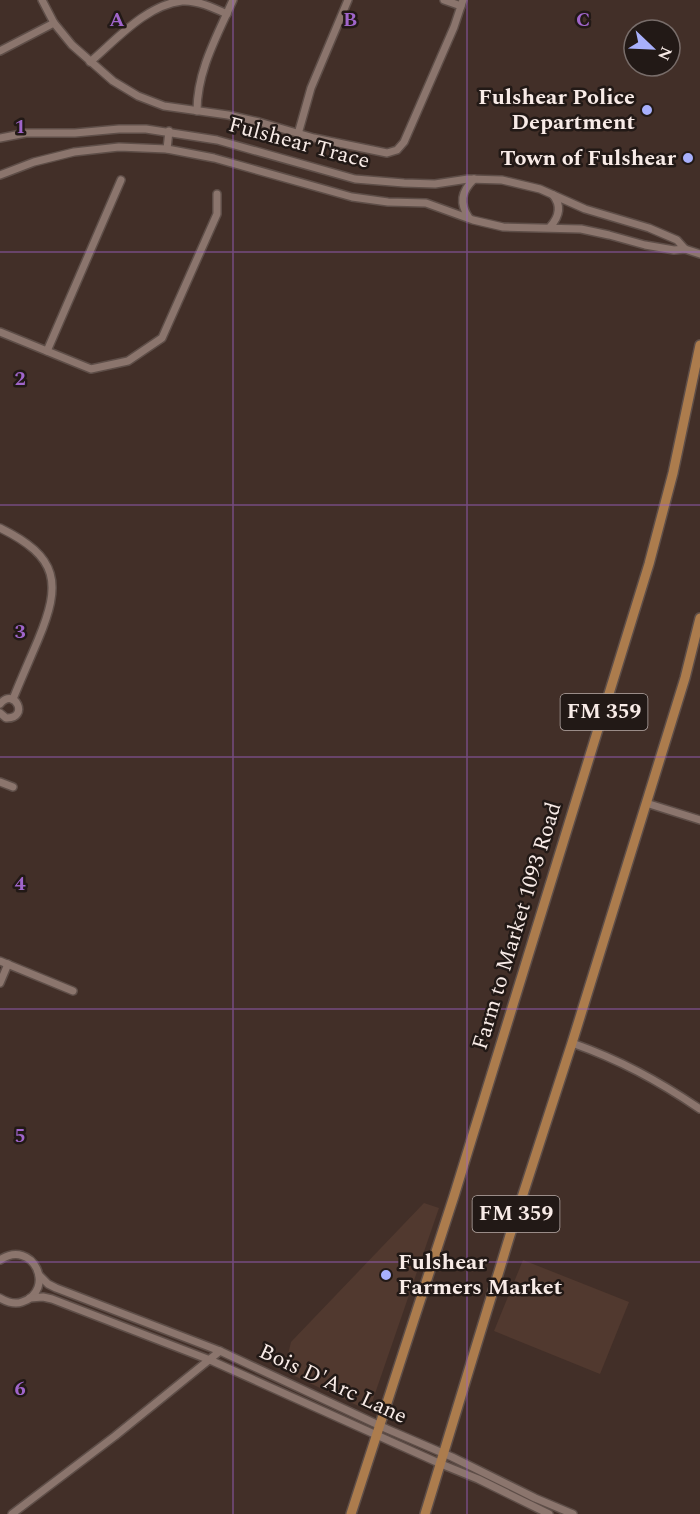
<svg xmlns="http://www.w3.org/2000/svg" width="700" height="1514" viewBox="0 0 700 1514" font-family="Spectral,serif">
	<rect width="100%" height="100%" fill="#422f28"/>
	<!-- built -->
	<g fill="#51392f">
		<path d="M 424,1203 L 439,1208 L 369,1411 L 284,1371 L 291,1342 Z"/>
		<path d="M 523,1260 L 629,1302 L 600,1374 L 494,1331 Z"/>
	</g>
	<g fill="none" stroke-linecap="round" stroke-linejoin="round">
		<!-- minor casing -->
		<g stroke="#5e4e48" stroke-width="10">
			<g id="minor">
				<path d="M 42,0 L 54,23 L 72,45 L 113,81 L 138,96 L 164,106 L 228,115 L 259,122 L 314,138 L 387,153 L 397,150 L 404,142 L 454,27 L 463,0"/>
				<path d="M 444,0 L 461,6"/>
				<path d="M 0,51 L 54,23"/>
				<path d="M 90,62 C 116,40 146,5 182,1 C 197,0 214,8 227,14"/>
				<path d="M 197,111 C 197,71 217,36 233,0"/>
				<path d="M 298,134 L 311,88 L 348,0"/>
				<path d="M 0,138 L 26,133 L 75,133 L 119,129 L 146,129 L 217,140 L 355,179 L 404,183 L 435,184 L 468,179 L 502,180 L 540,189 L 585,209 L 649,228 L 677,240 L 685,249"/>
				<path d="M 167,149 L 169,131"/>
				<path d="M 0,175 L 34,162 L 74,152 L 119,147 L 167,149 L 214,158 L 352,197 L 388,202 L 426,203 L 473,220 L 503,227 L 581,229 L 609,235 L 645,245 L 674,250 L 685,249 L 700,254"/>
				<path d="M 469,218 C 459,203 461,192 474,179"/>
				<path d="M 550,227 C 559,217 562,206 553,195"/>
				<path d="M 0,332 L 91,369 L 128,361 L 162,338 L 217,214 L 217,194"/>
				<path d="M 47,351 L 121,180"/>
				<path d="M 0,528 C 59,557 62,583 38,640 C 30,659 21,679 13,699"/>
				<path d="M 0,704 C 15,686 30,719 6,718 L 0,713"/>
				<path d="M 0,782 L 13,787"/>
				<path d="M 646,803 L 700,820"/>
				<path d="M 0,961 L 73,991"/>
				<path d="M 0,983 L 8,964"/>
				<path d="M 572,1043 C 620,1060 657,1080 700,1109"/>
				<path d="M 0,1260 C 33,1238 57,1290 22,1302 C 14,1305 7,1302 0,1298"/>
				<path d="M 39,1275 L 48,1284 L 56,1288 L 220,1351 L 387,1429 L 452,1457 L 535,1498 L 573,1514"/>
				<path d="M 30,1298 L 43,1297 L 52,1299 L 210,1360 L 441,1464 L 478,1479 L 549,1514"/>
				<path d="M 12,1514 L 115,1436 L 220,1351"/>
			</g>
		</g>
		<!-- major casing -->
		<g stroke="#5e4e48" stroke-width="12">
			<g id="major">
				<path d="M 351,1514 L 454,1196 L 649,564 L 673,473 L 700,345"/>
				<path d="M 425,1514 L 514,1222 L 572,1043 L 685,678 L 700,618"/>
			</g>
		</g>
		<!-- minor -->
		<use href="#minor" stroke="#8b756d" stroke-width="7"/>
		<!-- major -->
		<use href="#major" stroke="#ac7c4d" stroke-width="9"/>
	</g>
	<!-- grid -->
	<path fill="none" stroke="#a065cb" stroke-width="1.5" stroke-opacity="0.55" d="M 233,0 L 233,1514M 467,0 L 467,1514M 0,252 L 700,252M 0,505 L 700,505M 0,757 L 700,757M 0,1009 L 700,1009M 0,1262 L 700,1262"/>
	<!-- markers -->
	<g fill="#a8b0fc" stroke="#221916" stroke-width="2">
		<circle cx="647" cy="110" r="6"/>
		<circle cx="688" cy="158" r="6"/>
		<circle cx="386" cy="1275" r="6"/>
	</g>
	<g text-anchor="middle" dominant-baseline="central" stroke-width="5" stroke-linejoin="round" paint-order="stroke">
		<!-- shield labels -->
		<g fill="#221916" stroke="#b8aca8" stroke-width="1.5">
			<rect x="560.5" y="694" width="87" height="36" rx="4.5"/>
			<rect x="472.5" y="1196" width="87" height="36" rx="4.5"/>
		</g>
		<g font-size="21" font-weight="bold" fill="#f8ebe7">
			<text x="604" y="712">FM 359</text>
			<text x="516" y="1214">FM 359</text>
		</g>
		<!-- poi labels -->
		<g font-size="22" font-weight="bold" fill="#f8ebe7" stroke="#221916" text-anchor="end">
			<text x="635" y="97">Fulshear Police<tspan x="635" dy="25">Department</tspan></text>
			<text x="676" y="158">Town of Fulshear</text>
			<text x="398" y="1262" text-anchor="start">Fulshear<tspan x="398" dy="25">Farmers Market</tspan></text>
		</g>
		<!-- street labels -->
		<g font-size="22" fill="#f8ebe7" stroke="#221916">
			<text transform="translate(299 143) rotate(15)">Fulshear Trace</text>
			<text transform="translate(517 926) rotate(-73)">Farm to Market 1093 Road</text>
			<text transform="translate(333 1384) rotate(25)">Bois D'Arc Lane</text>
		</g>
	</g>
	<g font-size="20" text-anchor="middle" font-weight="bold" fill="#a065cb" stroke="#221916" stroke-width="5" stroke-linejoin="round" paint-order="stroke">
		<text x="117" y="26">A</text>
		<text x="350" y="26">B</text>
		<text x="583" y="26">C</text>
		<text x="20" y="133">1</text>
		<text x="20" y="385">2</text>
		<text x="20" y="638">3</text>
		<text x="20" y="890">4</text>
		<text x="20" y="1142">5</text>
		<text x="20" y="1395">6</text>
	</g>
	<!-- north arrow -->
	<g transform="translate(652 48) rotate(113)"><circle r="28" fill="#221916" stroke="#786d6a" stroke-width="1.5"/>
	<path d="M0-4.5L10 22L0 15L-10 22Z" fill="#a8b0fc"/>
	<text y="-9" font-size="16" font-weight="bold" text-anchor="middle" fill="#f8ebe7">N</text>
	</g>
</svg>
